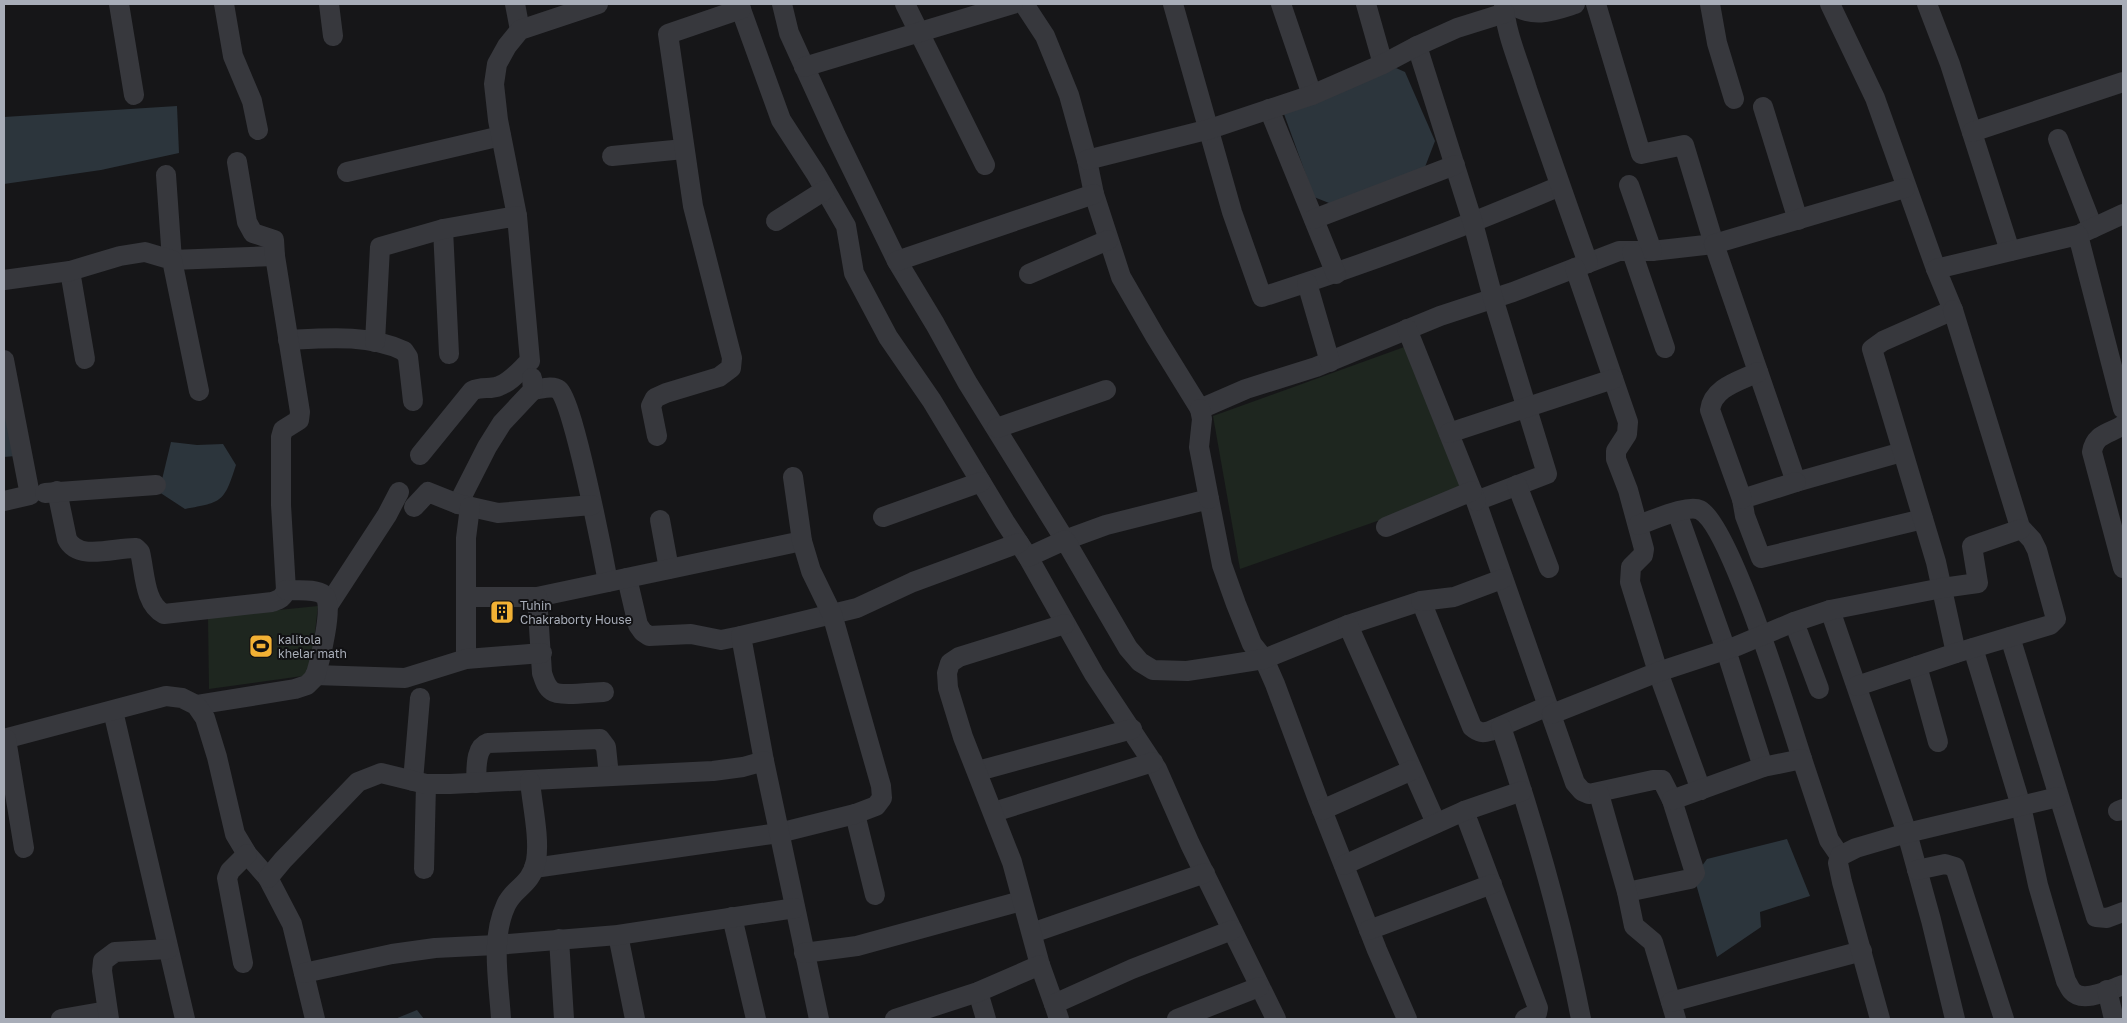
<svg xmlns="http://www.w3.org/2000/svg" width="2127" height="1023" viewBox="0 0 2127 1023" font-family="'Golos Text',sans-serif">
	<rect width="100%" height="100%" fill="#161618"/>
	<!-- green -->
	<g fill="#1e261f">
		<path d="M 1407,346 L 1466,490 L 1240,569 L 1213,416 Z"/>
		<path d="M 318,606 L 310,675 L 209,689 L 208,617 Z"/>
	</g>
	<!-- water -->
	<g fill="#2c353c">
		<path d="M 1396,68 L 1405,72 L 1435,141 L 1425,167 L 1339,207 L 1314,197 L 1284,114 Z"/>
		<path d="M 177,106 L 179,153 L 101,170 L 4,184 L 4,117 Z"/>
		<path d="M 4,396 L 15,456 L 4,457 Z"/>
		<path d="M 171,442 L 197,445 L 223,444 L 236,465 C 224,502 223,502 185,509 L 159,492 Z"/>
		<path d="M 1787,839 L 1810,896 L 1760,912 L 1761,927 L 1717,957 L 1694,877 L 1707,859 Z"/>
		<path d="M 417,1010 L 424,1019 L 395,1019 Z"/>
	</g>
	<g fill="none" stroke-linecap="round" stroke-linejoin="round">
		<!-- minor -->
		<g stroke="#37383d" stroke-width="20">
			<path d="M 119,4 L 134,95"/>
			<path d="M 224,4 L 233,56 L 252,101 L 258,130"/>
			<path d="M 329,4 L 333,36"/>
			<path d="M 515,4 L 520,30"/>
			<path d="M 739,4 L 781,120 L 816,174 L 846,226 L 854,273 L 888,337 L 932,401 L 1005,522 L 1028,557 L 1094,674 L 1157,769 L 1190,844 L 1276,1019"/>
			<path d="M 782,4 L 789,33 L 836,136 L 897,261 L 935,324 L 967,382 L 1065,540 L 1106,525 L 1209,499 L 1222,565 L 1236,604 L 1252,644 L 1264,659 L 1275,684 L 1317,797 L 1377,950 L 1407,1019"/>
			<path d="M 905,4 L 985,165"/>
			<path d="M 1024,4 L 1045,36 L 1069,95 L 1087,160 L 1094,194 L 1121,277 L 1155,336 L 1200,409 L 1246,389 L 1316,367 L 1440,316 L 1513,292 L 1619,251 L 1652,251 L 1714,244 L 1684,145 L 1641,154 L 1596,4"/>
			<path d="M 1173,4 L 1232,212 L 1262,297 C 1363,265 1462,228 1560,186"/>
			<path d="M 1281,4 L 1312,95"/>
			<path d="M 1366,4 L 1383,64"/>
			<path d="M 1504,4 C 1505,32 1519,62 1527,89 C 1547,147 1567,205 1588,263"/>
			<path d="M 1512,4 C 1533,19 1553,11 1575,4"/>
			<path d="M 1710,4 L 1717,43 L 1734,99"/>
			<path d="M 1830,4 L 1875,98 L 1936,269"/>
			<path d="M 1927,4 L 1950,64 L 2010,251"/>
			<path d="M 1417,46 L 1473,223 L 1493,298 L 1547,474 L 1476,501 L 1575,783 L 1582,791 L 1589,794 L 1653,780 L 1662,780 L 1672,800 L 1695,873 L 1690,879 L 1627,892"/>
			<path d="M 804,67 L 1013,4"/>
			<path d="M 1763,107 L 1798,220"/>
			<path d="M 1269,109 L 1336,274"/>
			<path d="M 1972,132 L 2123,82"/>
			<path d="M 2058,139 L 2093,228"/>
			<path d="M 612,156 L 684,149"/>
			<path d="M 1087,160 L 1210,129 L 1312,95 L 1383,64 L 1417,46 L 1457,28 L 1505,13"/>
			<path d="M 347,172 L 501,136"/>
			<path d="M 166,175 L 172,260 L 275,256"/>
			<path d="M 1629,185 L 1652,251"/>
			<path d="M 517,216 L 498,120 L 494,84 L 497,64 L 507,46 L 520,30 L 598,4"/>
			<path d="M 1314,219 L 1455,165"/>
			<path d="M 776,221 L 825,190"/>
			<path d="M 443,229 L 449,354"/>
			<path d="M 2082,233 L 2123,214"/>
			<path d="M 1632,252 L 1665,348"/>
			<path d="M 897,261 L 1094,194"/>
			<path d="M 1575,268 L 1628,422 L 1627,434 L 1616,451 L 1616,459 L 1628,490 L 1644,549 L 1643,555 L 1631,567 L 1630,582 L 1658,672 L 1701,790"/>
			<path d="M 70,271 L 85,359"/>
			<path d="M 1029,274 L 1108,240"/>
			<path d="M 4,280 L 70,271 L 120,256 L 145,252 L 172,260 L 199,391"/>
			<path d="M 1307,283 L 1330,362"/>
			<path d="M 1407,329 L 1476,501"/>
			<path d="M 288,340 C 326,338 369,334 404,351 L 408,357 L 413,401"/>
			<path d="M 375,342 L 380,247 L 443,229 L 517,216 L 530,361 C 521,369 511,382 499,386 C 490,390 482,386 472,391 L 420,455"/>
			<path d="M 4,360 L 30,495 L 4,501"/>
			<path d="M 533,390 C 541,389 553,385 559,390 C 573,401 603,555 608,582"/>
			<path d="M 1200,409 L 1202,419 L 1199,447 L 1209,499"/>
			<path d="M 2123,425 C 2110,434 2095,433 2092,452 L 2123,568"/>
			<path d="M 997,428 L 1106,390"/>
			<path d="M 1449,433 L 1613,379"/>
			<path d="M 657,436 L 651,406 L 655,398 L 666,393 L 719,377 L 731,368 L 732,358 L 693,206 L 668,34 L 741,9"/>
			<path d="M 1902,452 L 1796,482 L 1714,244 L 1905,188"/>
			<path d="M 1796,482 L 1742,499 L 1745,516 L 1761,558 L 1923,519"/>
			<path d="M 1517,485 L 1549,568"/>
			<path d="M 57,491 L 67,539 C 78,562 116,547 136,548 L 140,552 C 145,572 144,604 164,614 L 272,602 C 280,599 283,598 286,590 L 281,505 L 281,437 L 283,430 L 299,420 L 300,412 L 275,256 L 274,240 L 253,233 L 247,222 L 237,162"/>
			<path d="M 45,493 L 156,485"/>
			<path d="M 1742,499 L 1710,410 C 1713,387 1740,381 1758,372"/>
			<path d="M 458,504 L 487,447 L 502,423 L 533,390 L 532,378"/>
			<path d="M 414,507 L 428,492 L 458,504 L 498,513 L 592,505"/>
			<path d="M 1677,512 L 1726,650 L 1763,767"/>
			<path d="M 883,517 L 981,482"/>
			<path d="M 660,520 L 669,569"/>
			<path d="M 1638,525 C 1652,521 1687,504 1700,510 C 1730,526 1789,718 1802,759"/>
			<path d="M 1386,527 L 1472,491"/>
			<path d="M 1028,557 L 1065,540 L 1128,648 L 1140,662 L 1153,670 L 1187,671 L 1220,666 L 1264,659 L 1348,625 L 1421,601 L 1472,727 C 1479,733 1483,733 1490,731 L 1548,706"/>
			<path d="M 627,578 L 638,625 L 643,632 L 649,636 L 691,634 L 721,640 L 741,636"/>
			<path d="M 467,597 L 537,597 L 802,541"/>
			<path d="M 537,597 L 542,673 C 544,679 546,687 552,691 C 560,697 593,692 604,692"/>
			<path d="M 1421,601 L 1454,597 L 1502,579"/>
			<path d="M 329,604 L 387,515 L 399,492"/>
			<path d="M 1830,610 L 1907,833 L 1931,920 L 1955,1019"/>
			<path d="M 1794,622 L 1819,689"/>
			<path d="M 1348,625 L 1436,823"/>
			<path d="M 2010,637 L 2096,917 L 2107,918 L 2123,912"/>
			<path d="M 1973,648 L 2021,806 L 2038,885 L 2066,981 C 2068,984 2070,989 2072,991 C 2083,1004 2111,989 2123,985"/>
			<path d="M 1956,653 L 1936,562 L 1872,349 L 1883,341 L 1953,310 L 1936,269 L 2078,235 L 2123,409"/>
			<path d="M 466,659 L 466,538 L 470,507"/>
			<path d="M 1917,666 L 1938,742"/>
			<path d="M 315,675 L 405,678 L 466,659 L 542,653"/>
			<path d="M 1857,686 L 1956,653 L 2050,625 L 2056,619 L 2037,550 L 2032,540 L 2020,527 L 1953,310"/>
			<path d="M 196,705 L 295,689 L 307,685 L 315,677 C 319,664 335,603 324,595 C 315,588 297,591 286,590"/>
			<path d="M 113,711 L 185,1019"/>
			<path d="M 1552,714 L 1658,672 L 1737,646 L 1794,622 L 1830,610 L 1942,588 L 1978,583 L 1972,546 L 2021,529"/>
			<path d="M 1501,727 C 1533,821 1562,921 1581,1019"/>
			<path d="M 4,739 L 166,696 L 182,698 L 196,705 L 205,718 L 217,757 L 235,834 L 247,854 L 268,878 L 292,924 L 315,1019"/>
			<path d="M 6,739 L 24,848"/>
			<path d="M 764,761 L 741,636 L 857,608 L 913,582 L 1019,543"/>
			<path d="M 978,771 L 1132,729"/>
			<path d="M 413,781 L 420,698"/>
			<path d="M 476,783 C 477,770 474,748 488,743 L 600,739 L 606,747 L 609,776"/>
			<path d="M 1599,794 L 1627,892 L 1634,926 L 1653,942 L 1676,1019"/>
			<path d="M 1672,800 L 1763,767 L 1802,759 L 1829,840 L 1840,856"/>
			<path d="M 1322,810 L 1412,770"/>
			<path d="M 1464,811 L 1538,1008 L 1537,1013 L 1525,1019"/>
			<path d="M 2118,811 L 2123,809"/>
			<path d="M 994,812 L 1153,762"/>
			<path d="M 855,814 L 875,895"/>
			<path d="M 1344,865 L 1464,811 L 1522,791"/>
			<path d="M 534,868 L 779,833 L 855,814 L 876,806 L 882,798 L 881,786 L 832,614 L 811,571 L 802,541 L 793,477"/>
			<path d="M 424,869 L 426,784"/>
			<path d="M 1917,870 L 1945,864 L 1955,867 L 2004,1019"/>
			<path d="M 268,878 L 283,860 L 358,782 L 381,773 L 426,784 L 450,784 L 713,771 L 743,767 L 764,761 L 819,1019"/>
			<path d="M 732,917 L 756,1019"/>
			<path d="M 1369,930 L 1492,884"/>
			<path d="M 1032,933 L 1205,873"/>
			<path d="M 618,935 L 635,1019"/>
			<path d="M 559,939 L 564,1019"/>
			<path d="M 804,953 L 857,946 L 1021,901"/>
			<path d="M 243,963 L 227,878 L 230,871 L 247,854"/>
			<path d="M 1040,965 L 1012,862 L 963,737 L 948,688 L 947,673 L 950,663 L 959,657 L 1065,624"/>
			<path d="M 304,973 L 392,954 L 435,948 L 496,945 L 618,935 L 795,908"/>
			<path d="M 2107,990 L 2114,1019"/>
			<path d="M 978,992 L 986,1019"/>
			<path d="M 1671,1002 L 1862,951"/>
			<path d="M 61,1019 L 107,1011"/>
			<path d="M 109,1019 L 102,971 L 103,961 L 115,952 L 168,949"/>
			<path d="M 501,1019 C 499,983 490,939 506,905 C 514,887 531,886 536,861 C 540,838 532,804 530,781"/>
			<path d="M 895,1019 L 978,992 L 1040,965 L 1054,1004"/>
			<path d="M 1059,1019 L 1054,1004 L 1132,969 L 1232,930"/>
			<path d="M 1177,1019 L 1259,987"/>
			<path d="M 1880,1019 L 1842,882 L 1838,863 L 1840,856 L 1856,848 L 1907,833 L 2058,797"/>
		</g>
	</g>
	<!-- icons -->
	<defs>
		<g id="building-square" transform="scale(1.25)"><rect x="-9" y="-9" width="18" height="18" rx="4" fill="#f2b134" stroke="#111113"/><path d="M-4-6H4V6H1V3H-1V6H-4ZM-2.5-4.3h1.7v1.8h-1.7ZM.8-4.3h1.7v1.8H.8ZM-2.5-1h1.7V.8h-1.7ZM.8-1h1.7V.8H.8Z" fill="#111"/></g>
		<g id="stadium-square" transform="scale(1.25)"><rect x="-9" y="-9" width="18" height="18" rx="4" fill="#f2b134" stroke="#111113"/><path d="M0-5a6.5 5 0 1 0 0 10a6.5 5 0 1 0 0-10ZM-3.5-1.8h7v3.6h-7Z" fill="#111"/></g>
	</defs>
	<g fill-rule="evenodd">
		<use href="#building-square" x="502" y="612"/>
		<use href="#stadium-square" x="261" y="646"/>
	</g>
	<g text-anchor="middle" dominant-baseline="central" stroke-width="4" stroke-linejoin="round" paint-order="stroke">
		<!-- poi labels -->
		<g font-size="12" fill="#a8adb8" stroke="#111113" text-anchor="start">
			<text x="520" y="605">Tuhin<tspan x="520" dy="14">Chakraborty House</tspan></text>
			<text x="278" y="639">kalitola<tspan x="278" dy="14">khelar math</tspan></text>
		</g>
	</g>
	<!-- border -->
	<rect width="2127" height="1023" fill="none" stroke="#a8adb8" stroke-width="10"/>
</svg>
